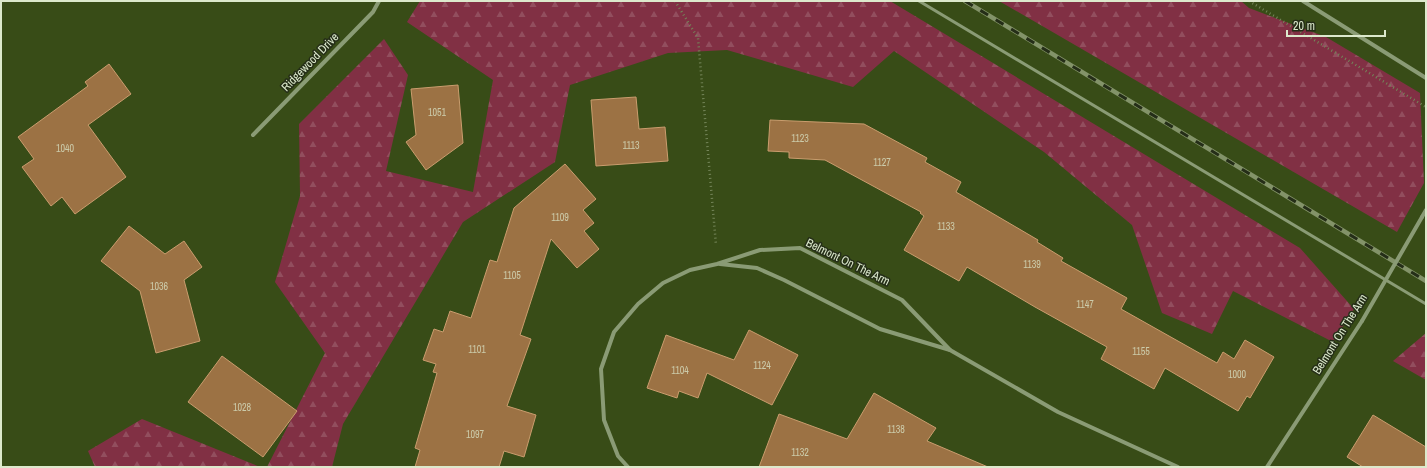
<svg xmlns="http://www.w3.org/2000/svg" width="1427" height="468" viewBox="0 0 1427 468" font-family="'Archivo Narrow',sans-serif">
	<defs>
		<pattern id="forest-firs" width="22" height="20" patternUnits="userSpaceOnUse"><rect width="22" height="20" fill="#813044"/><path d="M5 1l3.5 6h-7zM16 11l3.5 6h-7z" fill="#924e5e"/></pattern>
	</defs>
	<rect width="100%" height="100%" fill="#384c17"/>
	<!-- forest -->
	<g fill="url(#forest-firs)">
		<path d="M 420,1 L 890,1 L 1300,248 L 1354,309 L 1333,342 L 1233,291 L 1212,334 L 1162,313 L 1132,225 L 1044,152 L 894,51 L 853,87 L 727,50 L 668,53 L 570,85 L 555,162 L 463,222 L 343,424 L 332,467 L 267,467 L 325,353 L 275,282 L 300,196 L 299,124 L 384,39 L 408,75 L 386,171 L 473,192 L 493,80 L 407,22 Z"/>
		<path d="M 999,1 L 1241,1 L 1249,8 L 1326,37 L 1420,93 L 1424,183 L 1397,232 Z"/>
		<path d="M 1426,333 L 1426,380 L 1393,361 Z"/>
		<path d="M 142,419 L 260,467 L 95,467 L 88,451 Z"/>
	</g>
	<!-- building -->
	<g fill="#9c7244" stroke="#ca9d6e">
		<path d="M 109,64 L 131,94 L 88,125 L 126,177 L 75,214 L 62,197 L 51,206 L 22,167 L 34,159 L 18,137 L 88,86 L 85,82 Z"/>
		<path d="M 458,85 L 463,143 L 426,170 L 406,142 L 416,135 L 411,89 Z"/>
		<path d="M 636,97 L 639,129 L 665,127 L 668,161 L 596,166 L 591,100 Z"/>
		<path d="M 770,120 L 864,124 L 927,158 L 925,162 L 961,182 L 956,192 L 1038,240 L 1037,242 L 1063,258 L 1061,261 L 1127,298 L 1121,309 L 1217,363 L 1223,352 L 1234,359 L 1245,340 L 1274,357 L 1250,398 L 1247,396 L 1238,411 L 1165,368 L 1154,389 L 1101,359 L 1107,347 L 1035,307 L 967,267 L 959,281 L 904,250 L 924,216 L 920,213 L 921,212 L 825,160 L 789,158 L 789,152 L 768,151 Z"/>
		<path d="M 565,164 L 596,199 L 583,210 L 594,223 L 584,231 L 599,249 L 577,268 L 551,239 L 520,335 L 531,339 L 507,406 L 536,415 L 524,457 L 504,451 L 499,467 L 415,467 L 420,450 L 415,448 L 437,373 L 433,372 L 436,364 L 423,360 L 434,329 L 443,332 L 450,311 L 471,318 L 490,260 L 497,262 L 514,208 Z"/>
		<path d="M 129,226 L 165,254 L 184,241 L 202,267 L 184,280 L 200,341 L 156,353 L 140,291 L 101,261 Z"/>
		<path d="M 749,330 L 798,355 L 772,405 L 707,373 L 698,398 L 679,391 L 677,398 L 647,388 L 666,335 L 734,360 Z"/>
		<path d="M 222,356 L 297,411 L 263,457 L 188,402 Z"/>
		<path d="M 874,393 L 936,428 L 927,441 L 988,467 L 759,467 L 779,414 L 847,439 Z"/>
		<path d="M 1373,415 L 1426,447 L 1426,467 L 1363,467 L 1347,457 Z"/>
	</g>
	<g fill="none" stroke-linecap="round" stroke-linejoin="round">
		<!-- path -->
		<g stroke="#748559" stroke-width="2.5" stroke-dasharray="1 3" stroke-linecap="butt">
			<path d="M 675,1 L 698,38 L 716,245"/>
			<path d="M 1249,1 L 1426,107"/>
		</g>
		<!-- service -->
		<path stroke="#8a9b75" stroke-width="3" d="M 919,1 L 1426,304"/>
		<!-- minor -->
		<g stroke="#8a9b75" stroke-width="4">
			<path d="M 1303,1 L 1426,78"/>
			<path d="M 253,135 L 373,12 L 379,1"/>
			<path d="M 1422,217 L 1426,210"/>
			<path d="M 720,264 L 757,268 L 784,280 L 880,329 L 950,350 L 1058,412 L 1178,467"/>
			<path d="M 628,467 L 618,456 L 604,420 L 601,369 L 614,332 L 638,304 L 663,283 L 690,270 L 717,264 L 760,250 L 800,248 L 902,300 L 950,350"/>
			<path d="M 1267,467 L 1362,321"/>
		</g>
		<!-- rail casing -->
		<g stroke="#839369" stroke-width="4.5">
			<path id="rail" d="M 965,1 L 1426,281"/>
		</g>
		<!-- rail -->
		<use href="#rail" stroke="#252e18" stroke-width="3" stroke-dasharray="9" stroke-linecap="butt"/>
		<!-- minor-bridge -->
		<path stroke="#8a9b75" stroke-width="4" d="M 1362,321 L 1422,217"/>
	</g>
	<g text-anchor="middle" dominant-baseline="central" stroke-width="3" stroke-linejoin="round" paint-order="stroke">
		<!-- number labels -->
		<g font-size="10" fill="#cccbaa">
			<text x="437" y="112">1051</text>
			<text x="800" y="138">1123</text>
			<text x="631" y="145">1113</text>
			<text x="65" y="148">1040</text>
			<text x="882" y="162">1127</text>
			<text x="560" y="217">1109</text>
			<text x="946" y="226">1133</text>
			<text x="1032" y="264">1139</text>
			<text x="512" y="275">1105</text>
			<text x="159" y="286">1036</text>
			<text x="1085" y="304">1147</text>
			<text x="477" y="349">1101</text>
			<text x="1141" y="351">1155</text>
			<text x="762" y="365">1124</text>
			<text x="680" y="370">1104</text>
			<text x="1237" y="374">1000</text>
			<text x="242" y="407">1028</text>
			<text x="896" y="429">1138</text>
			<text x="475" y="434">1097</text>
			<text x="800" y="452">1132</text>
		</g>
		<!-- street labels -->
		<g font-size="12" fill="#dce9cc" stroke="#252e18">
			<text transform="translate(310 62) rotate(-46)">Ridgewood Drive</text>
			<text transform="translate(848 262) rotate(26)">Belmont On The Arm</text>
			<text transform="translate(1340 334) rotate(-58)">Belmont On The Arm</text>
		</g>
	</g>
	<!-- border -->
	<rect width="1427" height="468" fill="none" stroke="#dce9cc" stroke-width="4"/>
	<!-- scale -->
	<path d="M1287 30v6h98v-6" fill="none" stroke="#dce9cc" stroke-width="2"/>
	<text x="1293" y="30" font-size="12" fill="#dce9cc" stroke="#252e18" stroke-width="3" paint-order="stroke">20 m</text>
</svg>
